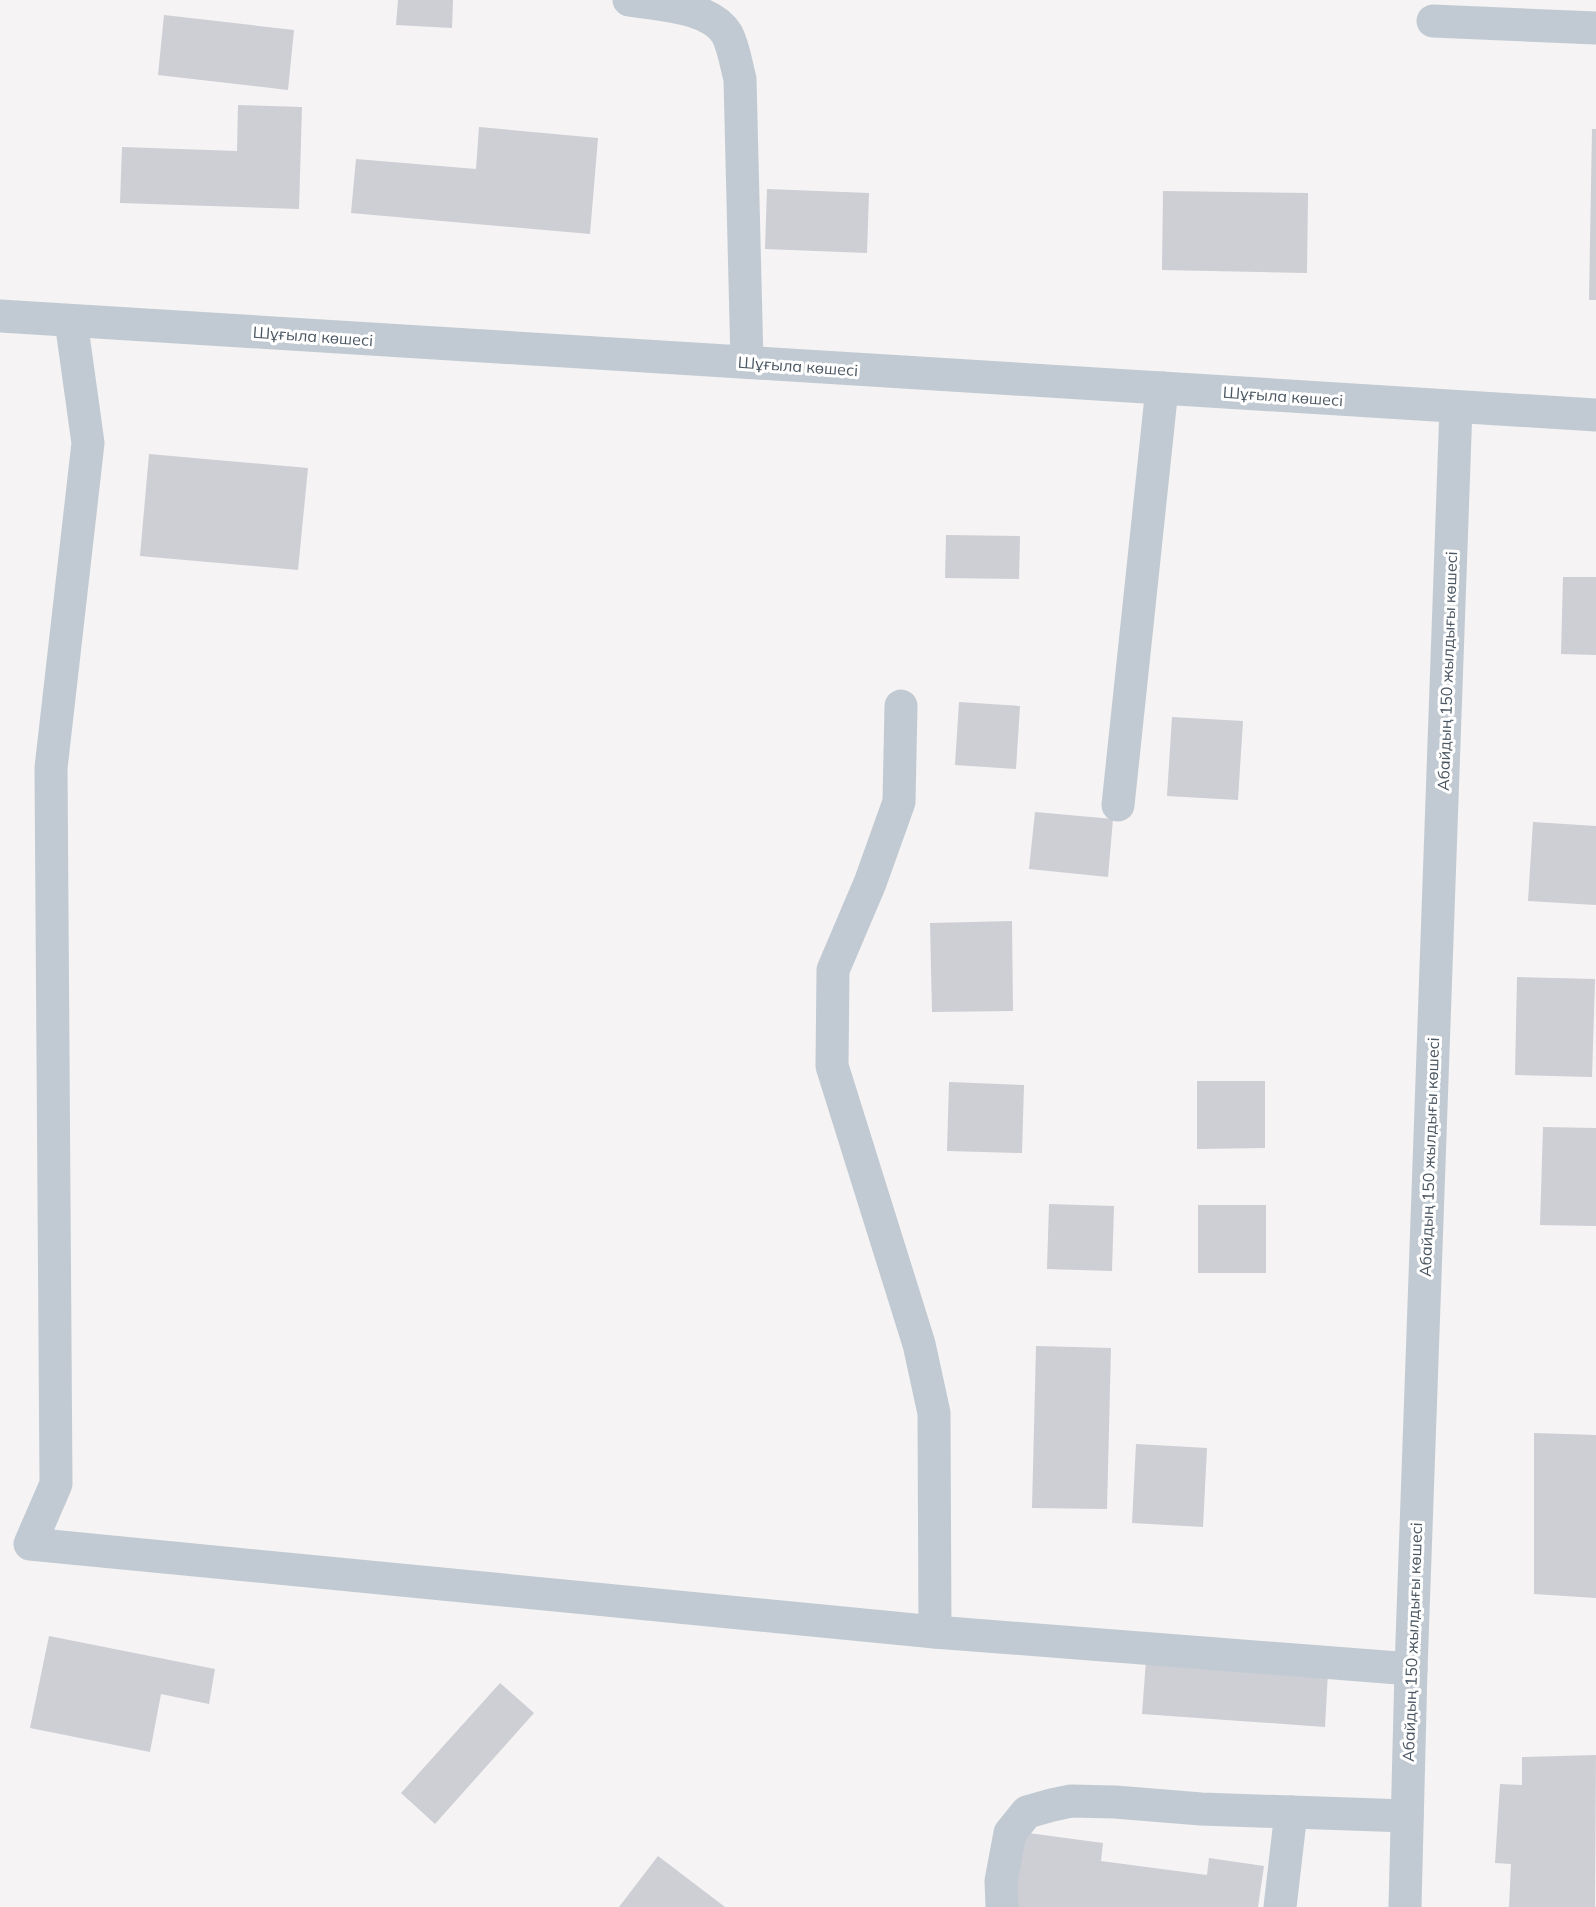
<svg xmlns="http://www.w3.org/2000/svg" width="1596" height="1907" viewBox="0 0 1596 1907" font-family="Mulish,sans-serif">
	<rect width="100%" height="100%" fill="#f5f3f3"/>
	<!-- building -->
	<g fill="#cdcfd5">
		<path d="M 398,0 L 453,0 L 452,28 L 396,25 Z"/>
		<path d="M 164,15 L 294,30 L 288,90 L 158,75 Z"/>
		<path d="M 238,105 L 302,107 L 299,209 L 120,203 L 122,147 L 237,151 Z"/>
		<path d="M 479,127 L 598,138 L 590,234 L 351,213 L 356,159 L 476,169 Z"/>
		<path d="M 1592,129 L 1596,129 L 1596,300 L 1589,300 Z"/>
		<path d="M 767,189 L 869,193 L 867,253 L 765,249 Z"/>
		<path d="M 1163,191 L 1308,193 L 1307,273 L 1162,270 Z"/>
		<path d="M 149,454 L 308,468 L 298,570 L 140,556 Z"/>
		<path d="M 946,535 L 1020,536 L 1019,579 L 945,578 Z"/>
		<path d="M 1563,577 L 1596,577 L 1596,655 L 1561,654 Z"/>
		<path d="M 959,702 L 1020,706 L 1016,769 L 955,765 Z"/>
		<path d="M 1172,717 L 1243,721 L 1238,800 L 1167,796 Z"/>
		<path d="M 1035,812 L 1113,819 L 1108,877 L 1029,869 Z"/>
		<path d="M 1533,822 L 1596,826 L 1596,905 L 1528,901 Z"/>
		<path d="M 1012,921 L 1013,1011 L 932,1012 L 930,923 Z"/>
		<path d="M 1517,977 L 1595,979 L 1592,1077 L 1515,1075 Z"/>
		<path d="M 1197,1081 L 1265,1081 L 1265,1148 L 1197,1149 Z"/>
		<path d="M 949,1082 L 1024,1085 L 1022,1153 L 947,1151 Z"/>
		<path d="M 1543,1127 L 1596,1128 L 1596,1226 L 1540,1225 Z"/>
		<path d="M 1049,1204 L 1114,1206 L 1112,1271 L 1047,1269 Z"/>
		<rect x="1198" y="1205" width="68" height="68"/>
		<path d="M 1036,1346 L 1111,1348 L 1107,1509 L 1032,1508 Z"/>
		<path d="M 1534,1433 L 1596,1435 L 1596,1598 L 1534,1594 Z"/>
		<path d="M 1136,1444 L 1207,1448 L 1203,1527 L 1132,1523 Z"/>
		<path d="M 49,1636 L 215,1669 L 209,1704 L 161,1694 L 150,1752 L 30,1728 Z"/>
		<path d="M 1146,1660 L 1328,1672 L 1325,1727 L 1142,1714 Z"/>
		<path d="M 500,1683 L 534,1713 L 435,1824 L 401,1793 Z"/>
		<path d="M 1596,1755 L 1595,1907 L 1509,1907 L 1511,1864 L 1495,1863 L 1500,1784 L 1522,1785 L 1522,1757 Z"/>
		<path d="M 1021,1832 L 1103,1843 L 1101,1861 L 1207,1875 L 1209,1858 L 1264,1866 L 1258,1907 L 1010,1907 Z"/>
		<path d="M 658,1856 L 725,1907 L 619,1907 Z"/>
	</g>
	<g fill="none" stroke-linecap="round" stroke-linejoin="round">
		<!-- minor -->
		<g stroke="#c1cad2" stroke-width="33">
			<path d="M 629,0 C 659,5 710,6 727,34 C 734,48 736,64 740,79 L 747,362"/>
			<path d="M 1433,21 L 1596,28"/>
			<path d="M 0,316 L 1596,415"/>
			<path d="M 71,321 L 88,443 L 51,768 L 56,1484 L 30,1544 L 935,1632 L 1411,1669"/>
			<path d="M 901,706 L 899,802 L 870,883 L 833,970 L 832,1066 L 919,1344 L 934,1413 L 935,1632"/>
			<path d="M 1118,805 L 1162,388"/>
			<path d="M 1002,1907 L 1001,1881 L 1010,1833 L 1027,1812 L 1052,1805 L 1071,1801 L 1115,1802 L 1201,1809 L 1407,1816"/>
			<path d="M 1280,1907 L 1291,1812"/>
			<path d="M 1405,1907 L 1411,1669 L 1456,407"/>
		</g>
	</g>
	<g text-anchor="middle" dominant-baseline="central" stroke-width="6" stroke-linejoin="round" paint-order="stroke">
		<!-- street labels -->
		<g font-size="16" fill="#4a5661" stroke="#fff">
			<text transform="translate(313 336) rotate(4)">Шұғыла көшесі</text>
			<text transform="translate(798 366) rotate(4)">Шұғыла көшесі</text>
			<text transform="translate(1283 396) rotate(4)">Шұғыла көшесі</text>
			<text transform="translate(1447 671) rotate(-88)">Абайдың 150 жылдығы көшесі</text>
			<text transform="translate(1429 1157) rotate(-88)">Абайдың 150 жылдығы көшесі</text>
			<text transform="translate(1412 1642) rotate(-88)">Абайдың 150 жылдығы көшесі</text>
		</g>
	</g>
</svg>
